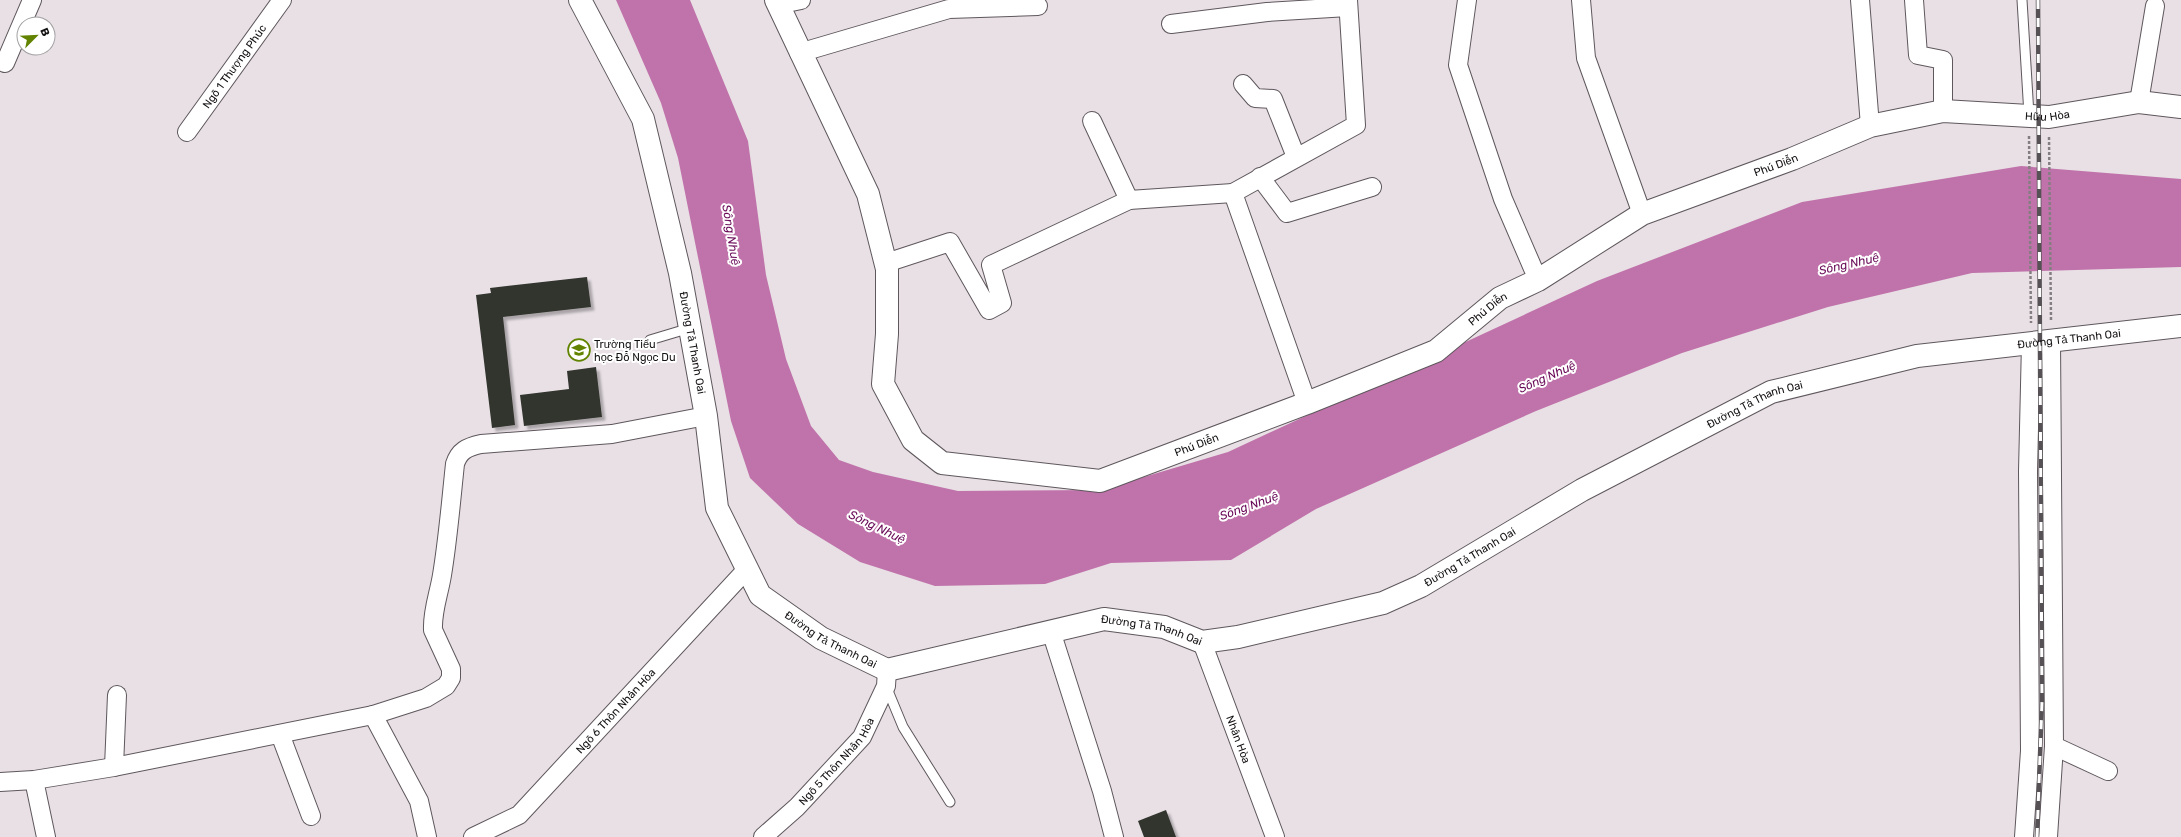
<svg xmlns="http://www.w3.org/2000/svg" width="2181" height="837" viewBox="0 0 2181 837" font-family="Rubik,sans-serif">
	<defs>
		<filter id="shadow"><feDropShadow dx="3.5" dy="3.5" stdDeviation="1" flood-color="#0004"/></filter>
	</defs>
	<rect width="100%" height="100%" fill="#e8e0e5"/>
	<!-- water -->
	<path fill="#c073aa" d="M 616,0 L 690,0 L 748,141 L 766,275 L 786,359 L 811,426 L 839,460 L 873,472 L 958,491 L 1100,490 L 1228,452 L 1597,281 L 1802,202 L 2021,166 L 2181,179 L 2181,267 L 1972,273 L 1828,307 L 1682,353 L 1536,411 L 1316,509 L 1231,560 L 1111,563 L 1045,584 L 935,586 L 860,562 L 798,524 L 750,478 L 731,421 L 678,158 L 661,103 Z"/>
	<!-- building -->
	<g fill="#32352f" filter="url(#shadow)">
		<path d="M 587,277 L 591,307 L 503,317 L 515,425 L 492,428 L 476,295 L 491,293 L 490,288 Z"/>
		<path d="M 596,367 L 602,417 L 524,426 L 520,395 L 569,389 L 567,371 Z"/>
		<path d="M 1166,810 L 1176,837 L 1144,837 L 1138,821 Z"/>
	</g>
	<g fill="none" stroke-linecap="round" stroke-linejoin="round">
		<!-- service casing -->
		<g stroke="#5e575c" stroke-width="11">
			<g id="service">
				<path d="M 2022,0 L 2029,115"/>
				<path d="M 650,340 L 690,328"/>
				<path d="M 886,686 L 903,727 L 950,802"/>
			</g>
		</g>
		<!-- minor casing -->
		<g stroke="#5e575c" stroke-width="20">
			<g id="minor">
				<path d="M 1467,0 L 1458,65 L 1503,199 L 1538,280"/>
				<path d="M 1581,0 L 1586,58 L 1642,214"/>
				<path d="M 1860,0 L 1870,126"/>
				<path d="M 1914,0 L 1918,55 L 1943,60 L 1943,111"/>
				<path d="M 777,5 L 801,0"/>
				<path d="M 1171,24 L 1267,12 L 1348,7"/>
				<path d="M 799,53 L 949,9 L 1038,6"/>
				<path d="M 5,63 L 32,0"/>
				<path d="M 1243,84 L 1255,98 L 1273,99 L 1296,157"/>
				<path d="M 2139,102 L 2155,6"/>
				<path d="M 1092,121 L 1129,200"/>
				<path id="s1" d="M 187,132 L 282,0"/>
				<path d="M 1260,177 L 1287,213 L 1372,187"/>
				<path d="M 886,263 L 950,242 L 989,310 L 1002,303 L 991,265 L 1129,200 L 1233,193"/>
				<path d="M 1307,403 L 1233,193 L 1356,125 L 1348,0"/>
				<path d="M 1051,631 L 1102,791 L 1114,837"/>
				<path id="s2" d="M 1202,642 L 1275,837"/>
				<path d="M 373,715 L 419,801 L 427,837"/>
				<path d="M 280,734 L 311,816"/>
				<path d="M 2054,746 L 2108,771"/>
				<path d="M 114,767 L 117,695"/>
				<path d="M 34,780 L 46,837"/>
				<path d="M 0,782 L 34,780 L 114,767 L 373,715 L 426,698 L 446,686 L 451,678 L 451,669 L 433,630 C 432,611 439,594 442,575 C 448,539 451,501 455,464 C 459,451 467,447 481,444 L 612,434 L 706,416"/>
				<path id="s3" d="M 473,837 L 519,815 L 747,569"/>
				<path id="s4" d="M 763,837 L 797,807 L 862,737 L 886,686 L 887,670"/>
				<path d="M 2024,837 L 2030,751 L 2028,471 L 2031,343"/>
				<path d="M 2048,837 L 2054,746 L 2051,341"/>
			</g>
		</g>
		<!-- tertiary casing -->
		<g stroke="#5e575c" stroke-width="24">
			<g id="tertiary">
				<path id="s5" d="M 580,0 L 643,119 L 680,273 L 706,416 L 717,508 L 760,595 L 821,638 L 887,670 L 1104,619 L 1164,627 L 1202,642 L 1238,637 L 1383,603 L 1421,586 L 1582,490 L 1771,392 L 1917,356 L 2181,326"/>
				<path id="s6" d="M 776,0 L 868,194 L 887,269 L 887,334 L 883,384 L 913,440 L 942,463 L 1100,481 L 1307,403 L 1436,351 L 1500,298 L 1538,280 L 1642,214 L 1792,159 L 1870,126 L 1943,111 L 2049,117 L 2139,102 L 2181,107"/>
			</g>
		</g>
		<!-- path -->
		<g stroke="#847e82" stroke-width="2.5" stroke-dasharray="3 2" stroke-linecap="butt">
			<path d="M 2029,136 L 2031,323"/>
			<path d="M 2049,137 L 2051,320"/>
		</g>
		<!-- service -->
		<use href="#service" stroke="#fff" stroke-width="9"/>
		<!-- minor -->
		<use href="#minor" stroke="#fff" stroke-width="18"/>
		<!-- tertiary -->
		<use href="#tertiary" stroke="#fff" stroke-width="22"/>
		<!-- rail casing -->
		<g stroke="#565154" stroke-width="4.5">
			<path id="rail" d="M 2037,837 L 2042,702 L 2038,0"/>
		</g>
		<!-- rail -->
		<use href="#rail" stroke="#fff" stroke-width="3" stroke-dasharray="9" stroke-linecap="butt"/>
	</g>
	<!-- icons -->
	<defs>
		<g id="school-ring" transform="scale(1.15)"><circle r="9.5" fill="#fff" stroke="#618300" stroke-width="1.5"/><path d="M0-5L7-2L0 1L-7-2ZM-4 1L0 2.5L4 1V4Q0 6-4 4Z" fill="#618300"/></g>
	</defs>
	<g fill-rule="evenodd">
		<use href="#school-ring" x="579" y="350"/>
	</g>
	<g text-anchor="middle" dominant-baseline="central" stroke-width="4" stroke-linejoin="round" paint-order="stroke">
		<!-- street labels -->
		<g font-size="11" fill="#141113" stroke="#fff">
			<text stroke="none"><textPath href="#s1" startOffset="81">Ngõ 1 Thượng Phúc</textPath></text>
			<text stroke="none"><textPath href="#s6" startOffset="1699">Hữu Hòa</textPath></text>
			<text stroke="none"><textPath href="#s6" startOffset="1418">Phú Diễn</textPath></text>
			<text stroke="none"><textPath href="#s6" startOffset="1094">Phú Diễn</textPath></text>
			<text stroke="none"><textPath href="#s5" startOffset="2031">Đường Tả Thanh Oai</textPath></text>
			<text stroke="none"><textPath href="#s5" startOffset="364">Đường Tả Thanh Oai</textPath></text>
			<text stroke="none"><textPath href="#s5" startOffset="1708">Đường Tả Thanh Oai</textPath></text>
			<text stroke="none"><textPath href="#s6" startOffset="770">Phú Diễn</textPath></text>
			<text stroke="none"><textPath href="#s5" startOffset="1384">Đường Tả Thanh Oai</textPath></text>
			<text stroke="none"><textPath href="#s5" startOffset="1048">Đường Tả Thanh Oai</textPath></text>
			<text stroke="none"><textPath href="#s5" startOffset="712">Đường Tả Thanh Oai</textPath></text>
			<text stroke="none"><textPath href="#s3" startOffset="193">Ngõ 6 Thôn Nhân Hòa</textPath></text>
			<text stroke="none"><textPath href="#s2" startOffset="104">Nhân Hòa</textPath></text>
			<text stroke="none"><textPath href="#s4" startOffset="106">Ngõ 5 Thôn Nhân Hòa</textPath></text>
		</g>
		<!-- poi labels -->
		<g font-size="11" fill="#141113" stroke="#fff" text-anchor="start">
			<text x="594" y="344">Trường Tiểu<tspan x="594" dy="13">học Đỗ Ngọc Du</tspan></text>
		</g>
		<!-- water labels -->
		<g font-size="12" font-style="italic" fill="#690957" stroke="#fff">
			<text transform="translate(731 235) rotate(81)">Sông Nhuệ</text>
			<text transform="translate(1849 264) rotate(-13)">Sông Nhuệ</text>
			<text transform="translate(1547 377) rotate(-24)">Sông Nhuệ</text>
			<text transform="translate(1249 506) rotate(-20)">Sông Nhuệ</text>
			<text transform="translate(877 527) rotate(26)">Sông Nhuệ</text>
		</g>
	</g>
	<!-- north arrow -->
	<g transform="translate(36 36) rotate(66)"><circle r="19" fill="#ffffff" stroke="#a1a0a1"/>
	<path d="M0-3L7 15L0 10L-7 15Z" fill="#618300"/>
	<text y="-6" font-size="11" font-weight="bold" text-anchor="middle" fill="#141113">B</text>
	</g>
</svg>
